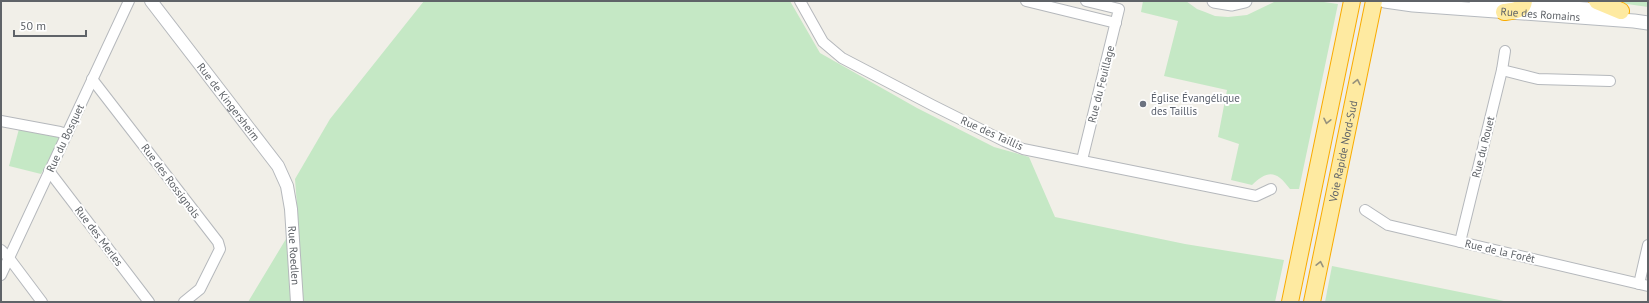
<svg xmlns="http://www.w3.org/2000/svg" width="1649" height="303" viewBox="0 0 1649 303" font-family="'PT Sans',sans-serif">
	<rect width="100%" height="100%" fill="#f1efe8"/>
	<!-- green -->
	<g fill="#c5e8c5">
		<path d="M 424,1 L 790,1 L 820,53 L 917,108 L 994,147 L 1029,157 L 1055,217 L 1185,244 L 1284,260 L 1275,302 L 248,302 L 298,219 L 295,179 L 330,119 Z"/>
		<path d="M 1143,1 L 1186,1 L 1197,9 L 1205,12 L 1215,16 L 1228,17 L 1247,15 L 1276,1 L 1317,1 L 1338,4 L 1299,189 L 1290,189 C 1277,171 1268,169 1252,185 L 1231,180 L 1239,144 L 1218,137 L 1227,90 L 1164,76 L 1178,21 L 1141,12 Z"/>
		<path d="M 1618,1 L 1648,1 L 1648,7 L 1627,4 Z"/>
		<path d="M 19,129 L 61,137 L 41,174 L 9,166 Z"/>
		<path d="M 1332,266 L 1504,301 L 1504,302 L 1325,302 Z"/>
	</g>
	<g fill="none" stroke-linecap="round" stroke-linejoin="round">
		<!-- minor casing -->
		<g stroke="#b5b8bc" stroke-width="12">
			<g id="minor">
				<path d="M 800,1 L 823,42 L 842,58 L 932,105 L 1004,141 L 1023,149 L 1256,196 L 1271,189"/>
				<path d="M 1026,1 L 1116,23"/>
				<path d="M 1502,70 L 1538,79 L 1610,81"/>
				<path d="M 92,79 L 218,242 L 220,249 L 200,289 L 184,302"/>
				<path d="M 1,121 L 60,132 L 67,134"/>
				<path d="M 1082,160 L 1119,9 L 1086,1"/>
				<path d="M 49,171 L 149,302"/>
				<path d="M 1365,210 L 1388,225 L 1648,286"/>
				<path d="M 1460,242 L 1502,70 L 1505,51"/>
				<path d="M 1,250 L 9,258 L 42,302"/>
				<path d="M 1,275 L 129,1"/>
				<path d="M 1639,284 L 1648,245"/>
			</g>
		</g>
		<!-- tertiary casing -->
		<g stroke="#b5b8bc" stroke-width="14">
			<g id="tertiary">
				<path id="s1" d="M 151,1 L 278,166 L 287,186 L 291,209 L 297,302"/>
			</g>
		</g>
		<!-- secondary casing -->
		<g stroke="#b6babf" stroke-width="15">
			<g id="secondary">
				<path d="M 1214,1 L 1232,4 L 1245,1"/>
				<path id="s2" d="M 1385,1 L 1413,5 L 1634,21 L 1648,23"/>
				<path d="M 1476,1 L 1600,10"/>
			</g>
		</g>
		<!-- trunk casing -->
		<g stroke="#f9ab00" stroke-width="18">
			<g id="trunk">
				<path d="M 1597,1 L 1621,11"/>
				<path d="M 1504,12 C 1512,11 1523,11 1524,1"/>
				<path d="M 1290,302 L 1352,1"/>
				<path id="s3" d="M 1312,302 L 1374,1"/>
			</g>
		</g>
		<!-- minor -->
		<use href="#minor" stroke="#fff" stroke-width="10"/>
		<!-- tertiary -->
		<use href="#tertiary" stroke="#fff" stroke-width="12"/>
		<!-- secondary -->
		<use href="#secondary" stroke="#fff" stroke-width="13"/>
		<!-- trunk -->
		<use href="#trunk" stroke="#feeaa1" stroke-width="16"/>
	</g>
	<!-- one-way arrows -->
	<defs><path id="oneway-chevron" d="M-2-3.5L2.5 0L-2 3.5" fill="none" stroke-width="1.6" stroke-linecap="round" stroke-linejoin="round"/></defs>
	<g stroke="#97927c">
		<use href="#oneway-chevron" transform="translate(1357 82) rotate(-78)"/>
		<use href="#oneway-chevron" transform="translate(1327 121) rotate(102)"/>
		<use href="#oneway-chevron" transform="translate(1320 264) rotate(-78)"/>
	</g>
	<!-- markers -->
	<circle fill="#6b7280" stroke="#fff" stroke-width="1.5" cx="1143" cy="104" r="4"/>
	<g text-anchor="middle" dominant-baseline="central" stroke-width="4" stroke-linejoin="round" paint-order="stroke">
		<!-- street labels -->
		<g font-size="11" fill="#5f6368" stroke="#fff">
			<text stroke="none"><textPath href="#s2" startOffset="156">Rue des Romains</textPath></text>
			<text transform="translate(1101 84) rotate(-76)">Rue du Feuillage</text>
			<text stroke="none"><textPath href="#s1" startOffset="127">Rue de Kingersheim</textPath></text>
			<text transform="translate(992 133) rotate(24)">Rue des Taillis</text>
			<text transform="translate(65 138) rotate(-65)">Rue du Bosquet</text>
			<text transform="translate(1483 147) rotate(-76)">Rue du Rouet</text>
			<text stroke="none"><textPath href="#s3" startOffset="154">Voie Rapide Nord-Sud</textPath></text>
			<text transform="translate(171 181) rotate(53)">Rue des Rossignols</text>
			<text transform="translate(99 236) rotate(53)">Rue des Merles</text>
			<text transform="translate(1500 251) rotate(13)">Rue de la Forêt</text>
			<text stroke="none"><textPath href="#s1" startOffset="300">Rue Roedlen</textPath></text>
		</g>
		<!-- worship labels -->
		<g font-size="11" fill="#5b616d" stroke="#fff" text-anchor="start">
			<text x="1151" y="98">Église Évangélique<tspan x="1151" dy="13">des Taillis</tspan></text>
		</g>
	</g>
	<!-- border -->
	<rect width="1649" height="303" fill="none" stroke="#5f6368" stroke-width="4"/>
	<!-- scale -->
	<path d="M14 30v6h72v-6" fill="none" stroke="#5f6368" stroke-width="2"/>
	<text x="20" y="30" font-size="12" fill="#5f6368" stroke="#ffffff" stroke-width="3" paint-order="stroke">50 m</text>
</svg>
